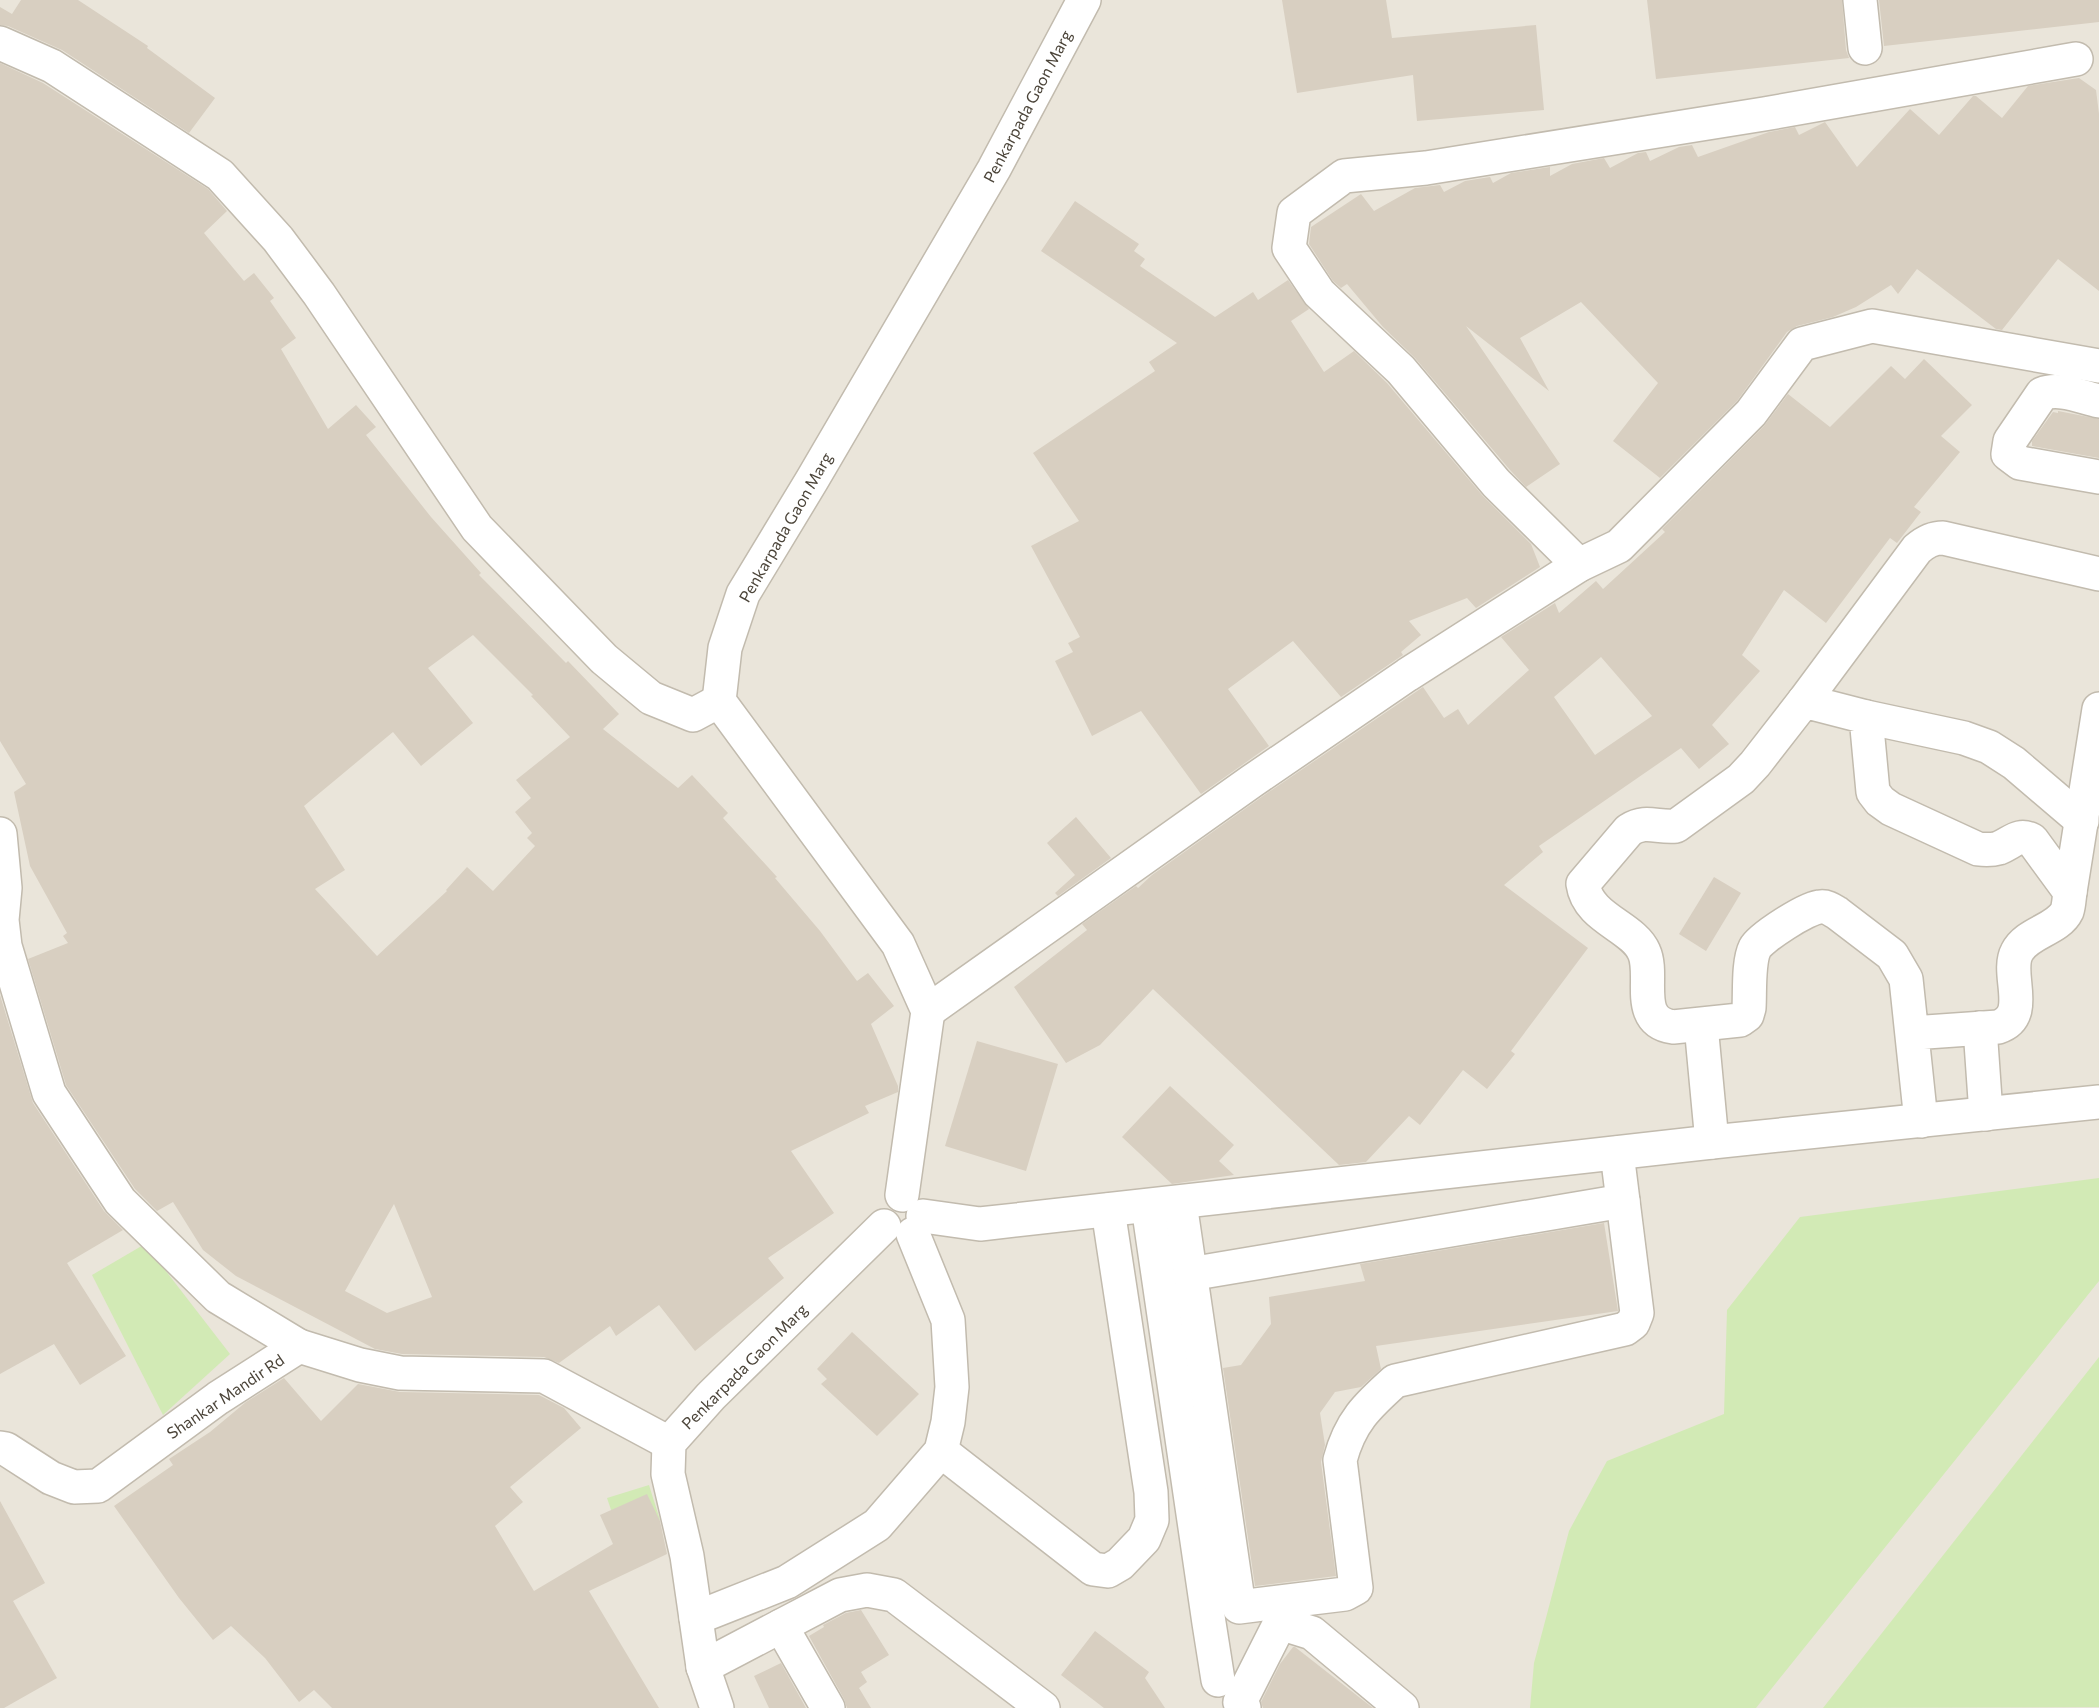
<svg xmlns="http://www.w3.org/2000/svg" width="2099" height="1708" viewBox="0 0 2099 1708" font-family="Commissioner,sans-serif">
	<rect width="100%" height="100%" fill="#f6f3ec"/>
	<!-- residential -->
	<rect fill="#eae5da" x="0" y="0" width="2099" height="1708"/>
	<!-- green -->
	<g fill="#d2eab5">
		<path d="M 2099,1178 L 2099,1281 L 1756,1708 L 1530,1708 L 1534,1663 L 1569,1531 L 1607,1461 L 1724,1414 L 1727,1310 L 1800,1217 Z"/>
		<path d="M 145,1244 L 230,1354 L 163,1415 L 92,1275 Z"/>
		<path d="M 2099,1357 L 2099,1707 L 1823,1708 Z"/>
		<path d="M 649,1485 L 660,1520 L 619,1533 L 607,1498 Z"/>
	</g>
	<!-- building -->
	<g fill="#d8cfc1" fill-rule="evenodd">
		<path d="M 21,0 L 78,0 L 148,46 L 147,48 L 215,98 L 189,133 L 62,50 L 8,26 L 0,25 L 0,7 L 12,14 Z"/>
		<path d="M 1282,0 L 1386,0 L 1392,38 L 1536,25 L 1544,110 L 1417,121 L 1413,75 L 1297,93 Z"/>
		<path d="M 1647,0 L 1842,0 L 1846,50 L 1849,58 L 1656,79 Z"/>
		<path d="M 1879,0 L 2099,0 L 2099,22 L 1884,46 Z"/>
		<path d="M 0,63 L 43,83 L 208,189 L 227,211 L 204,233 L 244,281 L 254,273 L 274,298 L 270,301 L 296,338 L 281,349 L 328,429 L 356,405 L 376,427 L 366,435 L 431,517 L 481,573 L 479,575 L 566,663 L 568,661 L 619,714 L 603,729 L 678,788 L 692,775 L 728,813 L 723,818 L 777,877 L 775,878 L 820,931 L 857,981 L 868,973 L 894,1006 L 871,1024 L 898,1086 L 898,1092 L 865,1106 L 869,1113 L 791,1151 L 834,1213 L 768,1258 L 784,1278 L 695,1351 L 659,1305 L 616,1336 L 610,1326 L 559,1363 L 544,1357 L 402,1354 L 375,1349 L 236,1276 L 203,1250 L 173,1202 L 157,1211 L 135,1189 L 66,1085 L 28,959 L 68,943 L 63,936 L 67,933 L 30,866 L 14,792 L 26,784 L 0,741 ZM 473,635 L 533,695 L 531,696 L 570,737 L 516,780 L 531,798 L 515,812 L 532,833 L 527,838 L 535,846 L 493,891 L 467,867 L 446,890 L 447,891 L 377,956 L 315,889 L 345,870 L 304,806 L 393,732 L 421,766 L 473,723 L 428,668 ZM 394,1204 L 432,1297 L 387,1313 L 345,1291 Z"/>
		<path d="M 2079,78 L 2096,90 L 2099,114 L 2099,291 L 2058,259 L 2002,330 L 1996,329 L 1917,269 L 1898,294 L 1891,285 L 1856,307 L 1833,317 L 1797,326 L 1787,332 L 1737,401 L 1660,478 L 1613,441 L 1658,383 L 1581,302 L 1520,338 L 1549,391 L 1466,326 L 1560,464 L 1526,487 L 1510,470 L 1415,358 L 1383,327 L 1347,284 L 1341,288 L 1333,281 L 1309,244 L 1311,227 L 1361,194 L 1374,211 L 1415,188 L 1440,185 L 1444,192 L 1465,181 L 1490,177 L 1493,183 L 1511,173 L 1550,167 L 1550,176 L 1572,164 L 1604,158 L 1610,168 L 1638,153 L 1646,152 L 1650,161 L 1679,147 L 1692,145 L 1698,157 L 1769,132 L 1795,127 L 1799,135 L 1825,122 L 1857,167 L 1910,109 L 1939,135 L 1973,96 L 1976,96 L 2002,118 L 2028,86 Z"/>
		<path d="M 1075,201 L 1139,244 L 1134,251 L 1145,259 L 1140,266 L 1215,317 L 1253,292 L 1258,300 L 1288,280 L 1309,309 L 1291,321 L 1324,372 L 1354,351 L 1387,383 L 1482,495 L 1531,544 L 1540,567 L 1476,608 L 1467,598 L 1409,621 L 1421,635 L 1401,652 L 1403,655 L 1341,697 L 1293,641 L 1228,689 L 1269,746 L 1201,794 L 1141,711 L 1092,736 L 1055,661 L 1073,652 L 1068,643 L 1080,637 L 1031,546 L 1079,521 L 1033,453 L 1155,371 L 1149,362 L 1177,343 L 1041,251 Z"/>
		<path d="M 1924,359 L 1972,405 L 1941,436 L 1960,452 L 1914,507 L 1921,512 L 1897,543 L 1890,538 L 1826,623 L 1784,590 L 1742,655 L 1760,671 L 1712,725 L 1729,744 L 1699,769 L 1681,748 L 1539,846 L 1543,852 L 1504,885 L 1588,948 L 1511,1051 L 1515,1054 L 1487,1089 L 1463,1070 L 1420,1125 L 1409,1116 L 1366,1162 L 1339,1165 L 1153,989 L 1100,1045 L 1066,1063 L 1014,987 L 1087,930 L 1082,924 L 1136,886 L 1138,888 L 1152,875 L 1263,796 L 1423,687 L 1444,718 L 1458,709 L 1468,725 L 1529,670 L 1501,637 L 1555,603 L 1559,613 L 1596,581 L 1603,589 L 1665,532 L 1662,529 L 1764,426 L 1788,394 L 1830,427 L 1891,366 L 1905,379 ZM 1601,657 L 1652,716 L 1595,755 L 1554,697 Z"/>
		<path d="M 2058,411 L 2099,419 L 2099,458 L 2032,446 L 2032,441 L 2053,412 L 2058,413 Z"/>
		<path d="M 1076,817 L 1111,858 L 1058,896 L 1055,893 L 1075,875 L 1047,843 Z"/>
		<path d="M 1714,877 L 1741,893 L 1706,951 L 1679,934 Z"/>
		<path d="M 0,995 L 33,1103 L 104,1211 L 123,1230 L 67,1263 L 126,1356 L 80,1385 L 54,1344 L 0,1374 Z"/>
		<path d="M 977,1041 L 1058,1064 L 1026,1171 L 945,1146 Z"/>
		<path d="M 1170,1086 L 1234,1145 L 1219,1161 L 1234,1175 L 1172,1184 L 1122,1137 Z"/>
		<path d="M 1604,1223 L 1618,1311 L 1376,1346 L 1381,1369 L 1361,1387 L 1335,1392 L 1320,1413 L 1325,1445 L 1321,1462 L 1336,1576 L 1255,1586 L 1223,1368 L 1241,1365 L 1271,1324 L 1269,1297 L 1365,1281 L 1360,1264 Z"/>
		<path d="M 852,1332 L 919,1394 L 877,1436 L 821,1384 L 827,1379 L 817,1369 Z"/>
		<path d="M 284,1378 L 321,1421 L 358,1384 L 400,1392 L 539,1395 L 564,1408 L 581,1428 L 510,1487 L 523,1502 L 495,1526 L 534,1591 L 613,1544 L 600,1515 L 647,1494 L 660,1521 L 667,1554 L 589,1591 L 659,1708 L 332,1708 L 314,1690 L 299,1702 L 265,1658 L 231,1626 L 213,1640 L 179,1598 L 114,1506 L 173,1465 L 169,1459 L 210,1432 L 246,1402 Z"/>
		<path d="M 0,1501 L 45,1583 L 13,1601 L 57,1678 L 4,1708 L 0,1708 Z"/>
		<path d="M 861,1610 L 889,1655 L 861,1672 L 867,1682 L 859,1688 L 871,1708 L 847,1708 L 844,1699 L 809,1636 L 824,1627 L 823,1625 L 846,1613 Z"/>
		<path d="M 1095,1631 L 1149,1672 L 1145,1678 L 1165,1708 L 1104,1708 L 1061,1675 Z"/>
		<path d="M 1293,1647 L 1295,1647 L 1373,1708 L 1263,1708 L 1261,1702 L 1280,1664 Z"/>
		<path d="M 781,1663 L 806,1708 L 769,1708 L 754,1676 Z"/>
	</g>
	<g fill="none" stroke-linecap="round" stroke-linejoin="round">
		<!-- minor casing -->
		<g stroke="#c2bbae" stroke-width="36">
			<g id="minor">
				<path d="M 1860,0 L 1865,48"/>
				<path d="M 0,43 L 52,66 L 220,175 L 278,239 L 319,294 L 477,528 L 604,659 L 651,698 L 693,715 L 719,701"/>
				<path d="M 2099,401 C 2081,397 2059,387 2042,394 L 2010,441 L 2008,454 L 2020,463 L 2099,477"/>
				<path d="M 1579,565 L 1496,483 L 1401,370 L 1319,293 L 1289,248 L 1294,213 L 1344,176 L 1426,168 L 1764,114 L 2076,59"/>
				<path d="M 1804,701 L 1917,549 C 1925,542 1932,538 1943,538 L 2099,574"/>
				<path d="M 1866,717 L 1964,738 L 1989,747 L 2014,763 L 2082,821"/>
				<path d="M 0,834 L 5,888 L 2,920 L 5,946 L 49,1093 L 120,1201 L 218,1297 L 299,1346"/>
				<path d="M 2070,892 L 2099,709"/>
				<path d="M 928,1011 L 1252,781 L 1407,675 L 1579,565 L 1619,546 L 1751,413 L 1802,344 L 1872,326 L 2099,366"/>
				<path d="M 1701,1025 L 1712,1142"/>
				<path d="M 1980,1028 L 1986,1114"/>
				<path d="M 1912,1033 L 1998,1027 C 2032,1016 2005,974 2017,952 C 2027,932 2058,930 2067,911 C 2069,905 2069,898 2070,892 L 2032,840 C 2018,833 2012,843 1999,848 C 1992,850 1986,850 1978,849 L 1891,809 L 1880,801 L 1873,792 L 1866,717 L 1804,701 L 1755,764 L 1741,779 L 1676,826 C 1657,828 1646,819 1629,830 L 1583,884 C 1588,919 1633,926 1644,952 C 1655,976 1633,1021 1673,1027 L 1740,1020 L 1747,1015 L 1749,1008 C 1750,992 1748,962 1755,948 C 1760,938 1808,907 1820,907 C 1827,906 1832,910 1837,913 L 1892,955 L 1906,979 L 1921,1121"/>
				<path d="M 1180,1203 L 1239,1607 L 1345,1594 L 1356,1588 L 1340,1460 C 1350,1422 1367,1406 1395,1381 L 1625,1329 L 1633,1323 L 1637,1313 L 1617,1153"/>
				<path d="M 1148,1206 L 1209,1623 L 1218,1680"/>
				<path d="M 1190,1274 L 1623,1201"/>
				<path d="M 0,1448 L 6,1449 L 51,1478 L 74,1487 L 98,1486 L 218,1398 L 299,1346 L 360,1365 L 400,1373 L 544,1376 L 669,1443"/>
				<path d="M 941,1451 L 1093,1569 L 1108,1571 L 1120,1564 L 1144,1539 L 1152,1520 L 1151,1492 L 1108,1210"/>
				<path d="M 781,1626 L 828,1708"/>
				<path d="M 703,1667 L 840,1595 L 867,1590 L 894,1595 L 1043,1708"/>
				<path d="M 1244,1708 L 1240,1702 L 1280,1623 L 1312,1633 L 1402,1708"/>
			</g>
		</g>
		<!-- tertiary casing -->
		<g stroke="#c2bbae" stroke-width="36">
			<g id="tertiary">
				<path d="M 902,1195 L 928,1011 L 898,944 L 719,701 L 725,648 L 743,594 L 812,480 L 994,169 L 1084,0"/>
				<path d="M 923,1216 L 980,1224 L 1712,1142 L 2099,1102"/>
				<path d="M 696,1618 L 787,1582 L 877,1525 L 941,1451 L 948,1422 L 952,1387 L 948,1320 L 913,1234"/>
				<path d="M 717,1708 L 703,1667 L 687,1556 L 668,1474 L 669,1443 L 711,1396 L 884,1226"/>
			</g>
		</g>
		<!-- minor -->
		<use href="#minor" stroke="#fff" stroke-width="33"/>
		<!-- tertiary -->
		<use href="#tertiary" stroke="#fff" stroke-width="33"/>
	</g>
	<g text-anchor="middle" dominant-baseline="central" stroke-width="6" stroke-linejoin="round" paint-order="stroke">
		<!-- street labels -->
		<g font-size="16" fill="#4b4439" stroke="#fff">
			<text transform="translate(1027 106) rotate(-62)">Penkarpada Gaon Marg</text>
			<text transform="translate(785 527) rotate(-60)">Penkarpada Gaon Marg</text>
			<text transform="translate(744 1366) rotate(-45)">Penkarpada Gaon Marg</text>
			<text transform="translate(225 1396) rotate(-34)">Shankar Mandir Rd</text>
		</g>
	</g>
</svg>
